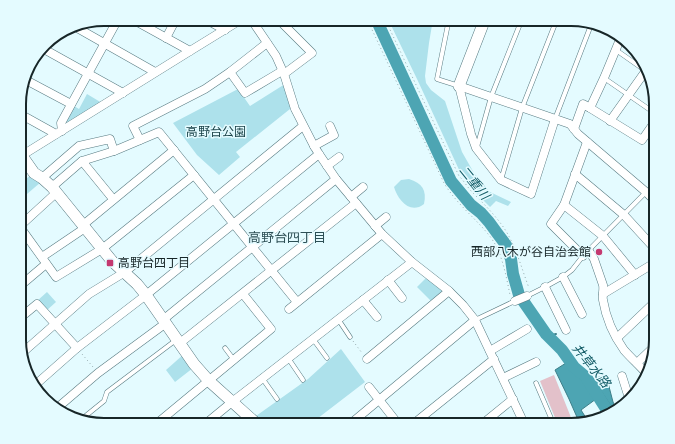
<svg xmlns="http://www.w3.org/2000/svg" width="675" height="444" viewBox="0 0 675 444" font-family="'Nunito Sans','Noto Sans JP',sans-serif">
	<rect width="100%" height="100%" fill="#e4fbff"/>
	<!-- green -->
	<g fill="#ade1eb">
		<path d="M 388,19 L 433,19 L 429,43 L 425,76 L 426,83 L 431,90 L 445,101 L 462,152 L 474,173 L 490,192 L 511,202 L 508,206 L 496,201 L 490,207 L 474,191 L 461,174 L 417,79 Z"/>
		<path d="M 285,84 L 292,105 L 290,109 L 236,152 L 240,157 L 219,175 L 197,155 L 173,123 L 238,89 L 250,106 Z"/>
		<path d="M 87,94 L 102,103 L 66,125 L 64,123 L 74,106 L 79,109 Z"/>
		<path d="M 30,176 L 41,182 L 20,200 L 20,183 Z"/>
		<path d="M 409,179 C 422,183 427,190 424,204 C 410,215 398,200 394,187 L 401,180 Z"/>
		<path d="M 427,277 L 442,289 L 442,293 L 432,302 L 417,287 Z"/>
		<path d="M 47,292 L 56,302 L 46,311 L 37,301 Z"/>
		<path d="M 341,349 L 365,382 L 309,425 L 266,425 L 256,416 L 308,379 Z"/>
		<path d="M 184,354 L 193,368 L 175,382 L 166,370 Z"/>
	</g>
	<!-- water -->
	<g fill="#4da5b3" stroke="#3d7f89">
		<path d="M 566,363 L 571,370 L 582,380 L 596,399 L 581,410 L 588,421 L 580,424 L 569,399 L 555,370 Z"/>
		<path d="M 606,375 L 613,402 L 617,410 L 615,412 L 593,379 Z"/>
	</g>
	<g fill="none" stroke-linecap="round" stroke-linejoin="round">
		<!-- stream -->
		<path stroke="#3d7f89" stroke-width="2" d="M 548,336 L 556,334"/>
		<!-- river -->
		<path stroke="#4da5b3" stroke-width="12" d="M 376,19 L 451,181 L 471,205 L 481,213 L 489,222 L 497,233 L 506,245 L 511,259 L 513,274 L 519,295 L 546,334 L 562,350 L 574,367 L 586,377 L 610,415"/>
	</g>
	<!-- building -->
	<path fill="#e3c1ca" d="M 554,375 L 574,425 L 558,425 L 540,381 Z"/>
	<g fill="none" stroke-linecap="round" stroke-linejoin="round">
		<!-- lane casing -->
		<g stroke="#587b82" stroke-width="5">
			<g id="lane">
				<path d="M 449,19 L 437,79 L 459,86"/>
				<path d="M 616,50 L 646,71"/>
				<path d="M 604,78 L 656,114"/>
				<path d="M 555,119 L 591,25"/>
				<path d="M 477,147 L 491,97 L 522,19"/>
				<path d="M 501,180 L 522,108 L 557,19"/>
				<path d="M 527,296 L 545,287 L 563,277 L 572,270 L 583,256 L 646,192"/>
				<path d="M 338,319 L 350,337"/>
				<path d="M 475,320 L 515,301"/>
				<path d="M 313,339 L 327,358"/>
				<path d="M 225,348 L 234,360"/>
				<path d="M 288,358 L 303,380"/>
				<path d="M 262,378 L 277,399"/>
				<path d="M 536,383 L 554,425"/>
				<path d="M 83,418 L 104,401 L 107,392 L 176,340"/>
			</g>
		</g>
		<!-- street casing -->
		<g stroke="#587b82" stroke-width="9">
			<g id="street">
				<path d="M 132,19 L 190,51"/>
				<path d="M 205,19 L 225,30"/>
				<path d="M 251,19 L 276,56 L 284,74 L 295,109 L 314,146 L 319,154 L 336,179 L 382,234 L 412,262 L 449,291 L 463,305 L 475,320 L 521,417 L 523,425"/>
				<path d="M 275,19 L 281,22 L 312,53 L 284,74"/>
				<path d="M 72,25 L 155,72"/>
				<path d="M 166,38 L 176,19"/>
				<path d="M 42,48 L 123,93"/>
				<path d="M 230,72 L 245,93 L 282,71"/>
				<path d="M 24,79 L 71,104"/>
				<path d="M 459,86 L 570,124 L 578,134 L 646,192 L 656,202"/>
				<path d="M 459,86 L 471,134 L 476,148 L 501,180 L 531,194 L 555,119"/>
				<path d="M 590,108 L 604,78 L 621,37"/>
				<path d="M 20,114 L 56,134"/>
				<path d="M 610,121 L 647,69"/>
				<path d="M 574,129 L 583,104 L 590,108 L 642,140 L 656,120"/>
				<path d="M 62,131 L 61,123 L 118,19"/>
				<path d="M 140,140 L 133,126 L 205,89 L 230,72 L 267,43"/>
				<path d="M 314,146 L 334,135 L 330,126"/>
				<path d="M 21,156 L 190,51 L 242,19"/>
				<path d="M 82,161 L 113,199"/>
				<path d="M 327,166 L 339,157"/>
				<path d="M 575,174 L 624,215 L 656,250"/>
				<path d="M 42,178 L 79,146 L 110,139 L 114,151"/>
				<path d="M 52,187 L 82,161 L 114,151 L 159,132 L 297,302"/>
				<path d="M 351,197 L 363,187"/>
				<path d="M 564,205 L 603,236 L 635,275"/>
				<path d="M 83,225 L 174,150"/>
				<path d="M 20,226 L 56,193"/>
				<path d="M 375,226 L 386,217"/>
				<path d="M 20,227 L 56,277 L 102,249 L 194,175"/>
				<path d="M 589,251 L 594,259 L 603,285 C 604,290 602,295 603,300 C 606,318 614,336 624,350 C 631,358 639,365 646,373"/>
				<path d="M 583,256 L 551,224 L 564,205 L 587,142"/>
				<path d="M 42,257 L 85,228"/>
				<path d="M 563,277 L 582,314"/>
				<path d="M 388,280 L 402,298"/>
				<path d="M 20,286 L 46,264"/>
				<path d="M 545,287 L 566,330"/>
				<path d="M 603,294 L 656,262"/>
				<path d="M 363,300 L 377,317"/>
				<path d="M 515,301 L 527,296"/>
				<path d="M 289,309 L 382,234"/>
				<path d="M 20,318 L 37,304 L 77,348"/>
				<path d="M 164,319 L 336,179"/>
				<path d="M 617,338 L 656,301"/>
				<path d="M 180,343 L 356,203"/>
				<path d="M 490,351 L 527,329"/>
				<path d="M 21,354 L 89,294 L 125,272 L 303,126"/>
				<path d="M 367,359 L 449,291"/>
				<path d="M 637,363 L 656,345"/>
				<path d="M 622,376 L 628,395 L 631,397"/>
				<path d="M 503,378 L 536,362"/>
				<path d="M 34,386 L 77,348 L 146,295 L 319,154"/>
				<path d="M 369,387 L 399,425"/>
				<path d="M 56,409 L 98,373 L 166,323"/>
				<path d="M 155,425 L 271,329 L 243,294"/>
				<path d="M 204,425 L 232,402 L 412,262"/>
				<path d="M 349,425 L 475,320"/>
				<path d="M 412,425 L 494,359"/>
				<path d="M 481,425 L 513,399"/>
			</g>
		</g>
		<!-- secondary casing -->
		<g stroke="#587b82" stroke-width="12">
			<g id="secondary">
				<path d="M 459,86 L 485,19"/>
				<path d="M 20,153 L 34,173 L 42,178 L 52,187 L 112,261 L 137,284 L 146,295 L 194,364 L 209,381 L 258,425"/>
			</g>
		</g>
		<!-- path -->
		<g stroke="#95a9ad" stroke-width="1" stroke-dasharray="1 3" stroke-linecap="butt">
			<path d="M 367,19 L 444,183 C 457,205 477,219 492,239 C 494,243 497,246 498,250 C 504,264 507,280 510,295"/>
			<path d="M 385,19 L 459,176 C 464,181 468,188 473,193 C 484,204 495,215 504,228 C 516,246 521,267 529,288"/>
			<path d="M 353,341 L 362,353"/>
			<path d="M 82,354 L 93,367"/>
		</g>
		<!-- lane -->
		<use href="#lane" stroke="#fff" stroke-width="4"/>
		<!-- street -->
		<use href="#street" stroke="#fff" stroke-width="8"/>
		<!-- secondary -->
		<use href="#secondary" stroke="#fff" stroke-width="11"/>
	</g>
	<!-- markers -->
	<g fill="#c43970" stroke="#e4fbff" stroke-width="1.5">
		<circle cx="599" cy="252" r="4"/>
		<rect x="106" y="259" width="8" height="8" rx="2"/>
	</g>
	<g text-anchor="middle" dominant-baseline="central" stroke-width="3" stroke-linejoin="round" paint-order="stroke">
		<!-- park labels -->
		<g font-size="12" fill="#194248" stroke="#e4fbff">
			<text x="216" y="132">高野台公園</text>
		</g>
		<!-- poi labels -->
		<g font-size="12" fill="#172628" stroke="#e4fbff" text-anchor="end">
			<text x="591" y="252">西部八木が谷自治会館</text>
			<text x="118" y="263" text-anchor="start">高野台四丁目</text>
		</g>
		<!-- water labels -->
		<g font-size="13" font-style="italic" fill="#145d68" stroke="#e4fbff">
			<text transform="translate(474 183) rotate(51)">二重川</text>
			<text transform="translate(591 366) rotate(51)">井草水路</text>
		</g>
		<!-- neighbourhood labels -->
		<g font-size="13" fill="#2d4f55" stroke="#e4fbff">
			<text x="287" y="238">高野台四丁目</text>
		</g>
	</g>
	<!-- crop -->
	<path d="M0 0H675V444H0ZM104 26H571A78 78 0 0 1 649 104V340A78 78 0 0 1 571 418H104A78 78 0 0 1 26 340V104A78 78 0 0 1 104 26Z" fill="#e4fbff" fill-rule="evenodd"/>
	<path fill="none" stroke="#172628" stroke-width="2" d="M104 26H571A78 78 0 0 1 649 104V340A78 78 0 0 1 571 418H104A78 78 0 0 1 26 340V104A78 78 0 0 1 104 26Z"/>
</svg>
